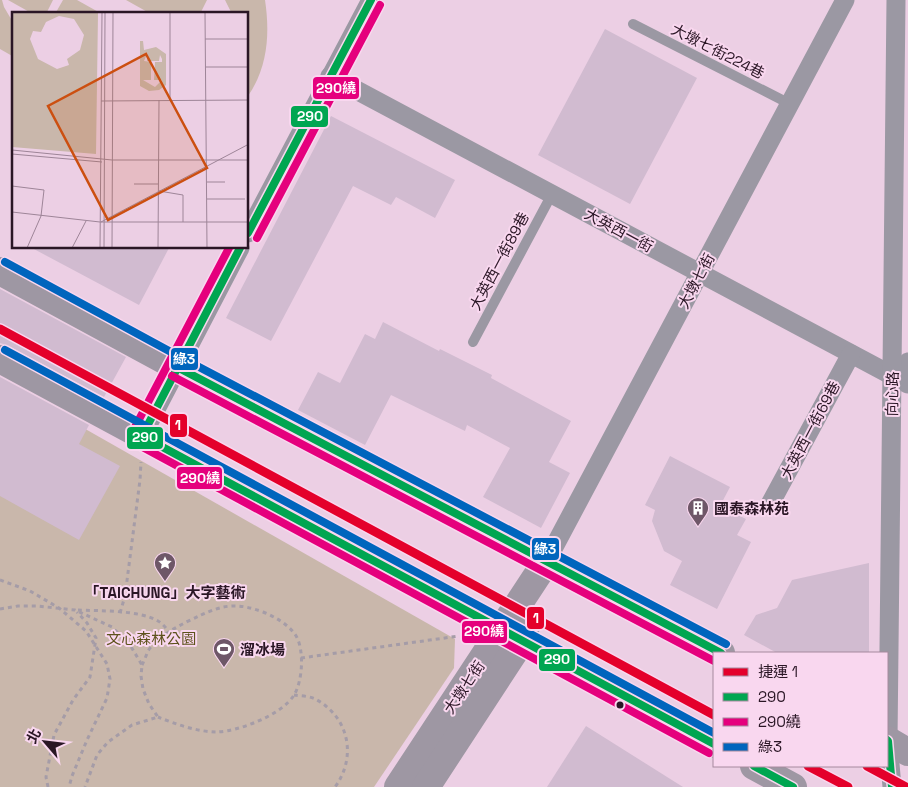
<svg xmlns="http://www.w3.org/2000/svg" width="908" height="787" viewBox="0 0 908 787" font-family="'Space Grotesk','Noto Sans TC',sans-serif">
	<rect width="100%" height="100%" fill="#eccfe4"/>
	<!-- green -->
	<g fill="#c9b7ab">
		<path d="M 0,0 L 2,0 L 4,7 L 14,24 L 14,57 L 0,49 Z"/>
		<path d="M 8,0 L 53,0 L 46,14 L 33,14 Z"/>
		<path d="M 63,0 L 77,0 L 102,14 L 55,14 Z"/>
		<path d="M 126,0 L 207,0 L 200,14 L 151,14 Z"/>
		<path d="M 225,0 L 265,0 C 270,33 268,67 248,96 L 248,14 L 232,14 Z"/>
		<path d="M 29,397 L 455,639 L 454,668 L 374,787 L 0,787 L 0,400 Z"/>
	</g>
	<!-- building -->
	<g fill="#d1bbd0">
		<path d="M 605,29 L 697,78 L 630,204 L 538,155 Z"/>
		<path d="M 331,116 L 455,180 L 435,218 L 396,197 L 391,205 L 353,186 L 271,341 L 226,318 Z"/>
		<path d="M 32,248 L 169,248 L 139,305 Z"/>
		<path d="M 0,289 L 126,357 L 104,397 L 7,345 L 0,343 Z"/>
		<path d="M 383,322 L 439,351 L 440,349 L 492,375 L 491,378 L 571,421 L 549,462 L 570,473 L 541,528 L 483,497 L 510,448 L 467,425 L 465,431 L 391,395 L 365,445 L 298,410 L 318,372 L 340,383 L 365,334 L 375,339 Z"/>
		<path d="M 0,377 L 89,425 L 79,444 L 120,466 L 79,540 L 0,496 Z"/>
		<path d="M 670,456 L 730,487 L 720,506 L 746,519 L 737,535 L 751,542 L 717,609 L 670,585 L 682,561 L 664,551 L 652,521 L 655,510 L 645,505 Z"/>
		<path d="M 869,563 L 869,653 L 777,653 L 744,635 L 756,615 L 777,608 L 792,580 Z"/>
		<path d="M 586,726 L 683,787 L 547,787 Z"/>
	</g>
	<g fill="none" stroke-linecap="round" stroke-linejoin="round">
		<!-- path -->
		<g stroke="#a59ca7" stroke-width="3" stroke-dasharray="4 4" stroke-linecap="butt">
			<path d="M 0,580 L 30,591 L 59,608 L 86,631 L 107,664 L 110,679 L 107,698 L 87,740 L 72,776 L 69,787"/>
			<path d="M 0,609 L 18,606 L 37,606 L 75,610 L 112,627 L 130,645 L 142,665 L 141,676 L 143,689 L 149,704 L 158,717 L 132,725 L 108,742 L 97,755 L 85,787"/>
			<path d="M 78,610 C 100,611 140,610 158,621 C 162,623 166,628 169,632"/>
			<path d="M 120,613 L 125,596 L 140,480 L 141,462"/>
			<path d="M 301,658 L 459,636"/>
			<path d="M 142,665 C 144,661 146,656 148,651 C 158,635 184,623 201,615 C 225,604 238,603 263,612 C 275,617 286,623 294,633 C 305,646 303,681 294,695 C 282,715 239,731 217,732 C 198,732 175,724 158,717"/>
			<path d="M 294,695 C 301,696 311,696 317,700 C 349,718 357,757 335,787"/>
			<path d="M 48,787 L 46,777 L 54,735 L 73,700 L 90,677 L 96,638 L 87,623 L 77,612"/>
		</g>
		<!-- lane -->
		<g stroke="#9b98a3" stroke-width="10">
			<path d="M 633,24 L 790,104"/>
			<path d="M 473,342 L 552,194"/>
		</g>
		<!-- street -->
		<g stroke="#9b98a3" stroke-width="19">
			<path d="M 330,76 L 908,384"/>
			<path d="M 248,233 L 371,0"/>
			<path d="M 896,378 L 908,362"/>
			<path d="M 142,436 L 240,248"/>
			<path d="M 769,506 L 851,354"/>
			<path d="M 546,562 L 845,0"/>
			<path d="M 892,787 L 888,741 L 896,0"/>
		</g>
		<!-- secondary -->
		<g stroke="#9e97a3" stroke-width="28">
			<path d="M 0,271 L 177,367 L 721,653"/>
			<path d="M 0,359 L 714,744"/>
			<path d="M 887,740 L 908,752"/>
			<path d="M 754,766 L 793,787"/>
			<path d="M 398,787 L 546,562"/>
			<path d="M 426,787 L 522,640 L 527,623"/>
		</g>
		<!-- bus-1 casing -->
		<g stroke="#f9d7ef" stroke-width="11">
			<g id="bus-1">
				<path d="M 248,233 L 371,0"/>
				<path d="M 240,248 L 142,436 L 714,744"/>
				<path d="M 177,367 L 721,653"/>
				<path d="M 887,740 L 888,741 L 892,787"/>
				<path d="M 754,766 L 793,787"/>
			</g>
		</g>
		<!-- bus-2 casing -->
		<g stroke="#f9d7ef" stroke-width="11">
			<g id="bus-2">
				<path d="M 257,238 L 380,5"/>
				<path d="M 229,248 L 133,431 L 132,438 L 135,443 L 709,753"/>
				<path d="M 172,376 L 714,661"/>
			</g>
		</g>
		<!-- bus-3 casing -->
		<g stroke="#f9d7ef" stroke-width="11">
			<g id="bus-3">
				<path d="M 5,262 L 182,358 L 726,644"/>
				<path d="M 5,350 L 714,733"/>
			</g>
		</g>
		<!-- bus-1 -->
		<use href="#bus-1" stroke="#00a651" stroke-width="8"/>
		<!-- bus-2 -->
		<use href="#bus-2" stroke="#e5007d" stroke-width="8"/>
		<!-- bus-3 -->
		<use href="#bus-3" stroke="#0065bd" stroke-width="8"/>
		<!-- metro-1 casing -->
		<g stroke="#f9d7ef" stroke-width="12">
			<g id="metro-1">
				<path d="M 0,329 L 714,715"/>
				<path d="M 808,766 L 848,787"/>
				<path d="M 867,766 L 906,787"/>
			</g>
		</g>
		<!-- metro-1 -->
		<use href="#metro-1" stroke="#e4002b" stroke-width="9"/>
	</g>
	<!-- icons -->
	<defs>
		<g id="building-pin" transform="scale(1.125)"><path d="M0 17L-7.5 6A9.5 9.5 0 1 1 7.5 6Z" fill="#6e5768" stroke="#f9d7ef"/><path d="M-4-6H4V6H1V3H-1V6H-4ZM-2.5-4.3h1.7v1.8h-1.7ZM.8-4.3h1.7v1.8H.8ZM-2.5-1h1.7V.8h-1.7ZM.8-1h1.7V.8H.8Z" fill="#fff"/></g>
		<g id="sight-pin" transform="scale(1.125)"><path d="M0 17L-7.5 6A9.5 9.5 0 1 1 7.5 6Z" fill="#6e5768" stroke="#f9d7ef"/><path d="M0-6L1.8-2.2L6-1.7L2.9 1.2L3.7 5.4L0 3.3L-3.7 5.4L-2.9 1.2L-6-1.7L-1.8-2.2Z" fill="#fff"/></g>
		<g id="stadium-pin" transform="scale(1.125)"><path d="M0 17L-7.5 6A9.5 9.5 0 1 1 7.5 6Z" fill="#6e5768" stroke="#f9d7ef"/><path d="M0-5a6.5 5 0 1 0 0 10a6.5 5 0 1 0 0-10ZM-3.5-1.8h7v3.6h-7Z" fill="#fff"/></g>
	</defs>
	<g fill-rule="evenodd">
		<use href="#building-pin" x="698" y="508"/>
		<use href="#sight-pin" x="165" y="563"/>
		<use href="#stadium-pin" x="224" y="649"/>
	</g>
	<!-- markers -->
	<circle fill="#2a1625" stroke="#f9d7ef" stroke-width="2" cx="620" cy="705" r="4.5"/>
	<g text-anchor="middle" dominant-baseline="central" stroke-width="4" stroke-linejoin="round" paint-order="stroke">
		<!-- street labels -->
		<g font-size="15" fill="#2a1625" stroke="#f9d7ef">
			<text transform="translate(718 51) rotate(27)">大墩七街224巷</text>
			<text transform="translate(619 230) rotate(28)">大英西一街</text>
			<text transform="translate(499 261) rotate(-62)">大英西一街89巷</text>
			<text transform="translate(696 281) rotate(-62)">大墩七街</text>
			<text transform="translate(892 394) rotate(-89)">向心路</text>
			<text transform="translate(810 430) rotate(-62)">大英西一街69巷</text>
			<text transform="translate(464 687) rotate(-56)">大墩七街</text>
		</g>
		<!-- poi labels -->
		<g font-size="15" font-weight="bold" fill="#2a1625" stroke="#f9d7ef" text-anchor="start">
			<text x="714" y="508">國泰森林苑</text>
			<text x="165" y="592" text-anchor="middle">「TAICHUNG」大字藝術</text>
			<text x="240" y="649">溜冰場</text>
		</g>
		<!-- park labels -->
		<g font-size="15" fill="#5d521c" stroke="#f9d7ef">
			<text x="151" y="638">文心森林公園</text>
		</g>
	</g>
	<!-- overview -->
	<g transform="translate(12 12)">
		<rect width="236" height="236" fill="#eccfe4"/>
		<path d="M 0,1 L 86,1 L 84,142 L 0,135 ZM 47,4 L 62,7 L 72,23 L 68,38 L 55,47 L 57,53 L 45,57 L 26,47 L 18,27 L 21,19 L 29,20 L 34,10 ZM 128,29 L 131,29 L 132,38 L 144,35 L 154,42 L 154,73 L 147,78 L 137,79 L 128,74 ZM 135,42 L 135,49 L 147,49 L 148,43 L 150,47 L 150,50 L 143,50 L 142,68 L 150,68 L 143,75 L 131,68 L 139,68 L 139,50 L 132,49 Z" fill="#c9b7ab" fill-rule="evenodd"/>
		<path fill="none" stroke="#9e8598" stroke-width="1" d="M 193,1 L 195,236M 193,27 L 237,27M 193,55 L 237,55M 158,88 L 158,1M 89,89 L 237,88M 0,138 L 100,148 L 237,148M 0,142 L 90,150M 195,170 L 213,170M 122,172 L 146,172M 0,174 L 32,178 L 29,204 L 15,236M 147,179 L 171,183 L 171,210M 195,187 L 233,187M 0,200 L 88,210 L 237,210M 89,210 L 237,132M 60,236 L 74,209M 88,236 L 90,1M 92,236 L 93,1M 100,236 L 101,1M 146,236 L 147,88"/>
		<path fill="#cc4f10" fill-opacity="0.15" stroke="#cc4f10" stroke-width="2.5" d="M 134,42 L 195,156 L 96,208 L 36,94 Z"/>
		<rect width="236" height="236" fill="none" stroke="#2a1625" stroke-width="2.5"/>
	</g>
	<g stroke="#f9d7ef" stroke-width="2">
		<rect x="312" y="76" width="48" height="24" rx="5" fill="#e5007d"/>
		<rect x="290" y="105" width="39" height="23" rx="5" fill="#00a651"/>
		<rect x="170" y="347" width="29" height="24" rx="5" fill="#0065bd"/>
		<rect x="169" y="413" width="19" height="25" rx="5" fill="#e4002b"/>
		<rect x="126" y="426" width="38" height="24" rx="5" fill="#00a651"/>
		<rect x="176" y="466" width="47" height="24" rx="5" fill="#e5007d"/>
		<rect x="531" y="537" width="29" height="24" rx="5" fill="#0065bd"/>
		<rect x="526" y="606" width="19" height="24" rx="5" fill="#e4002b"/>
		<rect x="461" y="620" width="47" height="24" rx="5" fill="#e5007d"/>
		<rect x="538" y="648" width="38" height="24" rx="5" fill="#00a651"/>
	</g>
	<g font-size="14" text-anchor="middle" font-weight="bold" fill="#fff">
		<text x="336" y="93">290繞</text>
		<text x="310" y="121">290</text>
		<text x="184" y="364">綠3</text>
		<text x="178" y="430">1</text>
		<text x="145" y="442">290</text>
		<text x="200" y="483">290繞</text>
		<text x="545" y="554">綠3</text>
		<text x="536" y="623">1</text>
		<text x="484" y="636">290繞</text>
		<text x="557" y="664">290</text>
	</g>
	<!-- legend -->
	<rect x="713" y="652" width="175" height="115" fill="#f9d7ef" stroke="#a68a9e"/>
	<rect x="723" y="668" width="25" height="8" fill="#e4002b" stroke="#a68a9e"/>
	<text x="758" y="677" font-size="15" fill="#2a1625">捷運 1</text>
	<rect x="723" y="693" width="25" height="8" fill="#00a651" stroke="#a68a9e"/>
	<text x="758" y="702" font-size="15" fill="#2a1625">290</text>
	<rect x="723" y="718" width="25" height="8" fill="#e5007d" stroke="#a68a9e"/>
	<text x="758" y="727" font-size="15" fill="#2a1625">290繞</text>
	<rect x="723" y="743" width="25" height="8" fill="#0065bd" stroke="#a68a9e"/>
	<text x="758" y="752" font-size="15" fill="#2a1625">綠3</text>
	<!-- north arrow -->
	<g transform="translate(45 742) rotate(298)" stroke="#f9d7ef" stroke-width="4" paint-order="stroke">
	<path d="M0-4L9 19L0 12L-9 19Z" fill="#2a1625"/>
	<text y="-8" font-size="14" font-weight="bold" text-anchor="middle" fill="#2a1625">北</text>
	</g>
</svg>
